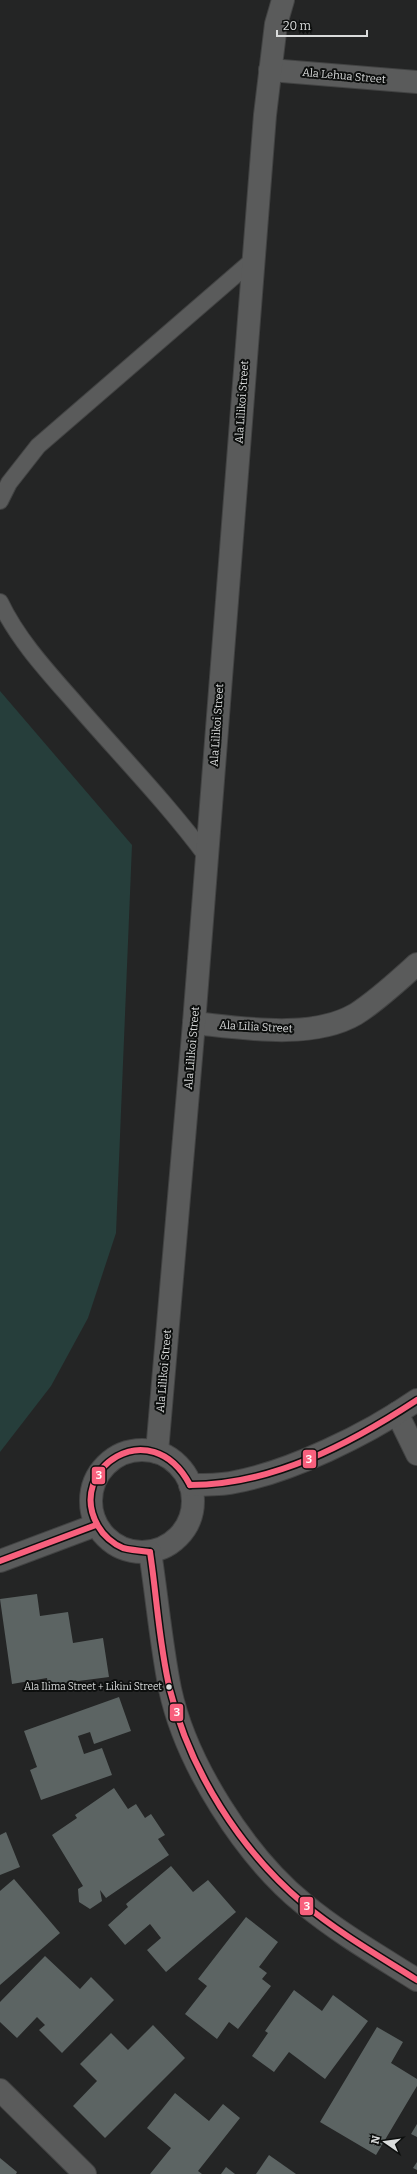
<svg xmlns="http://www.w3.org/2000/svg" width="417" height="2174" viewBox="0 0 417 2174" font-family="Bitter,serif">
	<rect width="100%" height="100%" fill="#242525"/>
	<!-- green -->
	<path fill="#263e3b" d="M 0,691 L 132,845 L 116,1233 L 88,1318 L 51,1386 L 0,1452 Z"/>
	<!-- building -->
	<g fill="#5c6463">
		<path d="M 37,1594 L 40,1616 L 68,1612 L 73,1643 L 103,1638 L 109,1677 L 48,1685 L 47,1678 L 12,1684 L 0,1599 Z"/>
		<path d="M 119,1697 L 131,1731 L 94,1744 L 90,1732 L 78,1736 L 84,1754 L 102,1748 L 112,1775 L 41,1800 L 30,1770 L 37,1767 L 24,1731 Z"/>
		<path d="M 114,1788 L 128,1809 L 136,1804 L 145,1818 L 151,1814 L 165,1835 L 158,1839 L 169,1855 L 106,1898 L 100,1890 L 102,1901 L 90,1909 L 79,1902 L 78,1889 L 83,1886 L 52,1835 L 77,1818 L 75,1815 Z"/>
		<path d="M 6,1832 L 20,1867 L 0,1875 L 0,1835 Z"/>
		<path d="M 171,1866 L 193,1892 L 208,1880 L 236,1912 L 166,1972 L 147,1950 L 161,1938 L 150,1924 L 125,1945 L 108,1925 L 128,1907 L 126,1904 Z"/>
		<path d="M 14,1879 L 60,1933 L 0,1985 L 0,1891 Z"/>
		<path d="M 246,1917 L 278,1942 L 259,1967 L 267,1973 L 262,1979 L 271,1986 L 238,2029 L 229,2022 L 217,2039 L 185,2014 L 207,1986 L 198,1979 Z"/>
		<path d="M 45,1956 L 80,1989 L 91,1977 L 114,2000 L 62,2053 L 39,2030 L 45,2025 L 37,2017 L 17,2038 L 0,2022 L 0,2002 Z"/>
		<path d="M 294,1990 L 322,2011 L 333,1995 L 368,2021 L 325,2079 L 289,2052 L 274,2072 L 252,2056 L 268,2033 L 265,2031 Z"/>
		<path d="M 153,2025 L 185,2058 L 105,2138 L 73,2106 L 97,2081 L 80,2064 L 111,2033 L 128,2050 Z"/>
		<path d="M 377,2027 L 403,2042 L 391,2063 L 417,2079 L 417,2086 L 376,2155 L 320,2122 Z"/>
		<path d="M 175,2093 L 209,2121 L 223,2104 L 240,2118 L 198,2171 L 202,2174 L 150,2174 L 171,2148 L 147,2128 Z"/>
		<path d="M 417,2124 L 417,2137 L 411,2134 Z"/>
		<path d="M 269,2155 L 296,2174 L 256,2174 Z"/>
		<path d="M 0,2158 L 17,2172 L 16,2174 L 0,2174 Z"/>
		<path d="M 417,2162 L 417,2170 L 413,2168 Z"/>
		<path d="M 226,2167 L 235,2174 L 221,2174 Z"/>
	</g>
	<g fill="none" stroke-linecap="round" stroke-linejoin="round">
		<!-- service casing -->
		<g stroke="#424343" stroke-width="18">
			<g id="service">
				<path d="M 0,501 L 9,483 L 38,446 L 253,260"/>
				<path d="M 0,602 C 18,640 48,672 76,704 C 120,755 167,803 207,857"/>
			</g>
		</g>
		<!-- minor casing -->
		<g stroke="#424343" stroke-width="24">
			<g id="minor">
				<path d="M 270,70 L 417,82"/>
				<path d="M 194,1023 C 242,1028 312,1040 356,1014 C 378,1000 398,981 417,964"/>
				<path d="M 397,1413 L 417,1454"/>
				<path d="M 0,2090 L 85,2174"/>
			</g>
		</g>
		<!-- tertiary casing -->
		<g stroke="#424343" stroke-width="24">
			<g id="tertiary">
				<circle cx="142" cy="1501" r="51"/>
				<path d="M 157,1452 L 194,1023 L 265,115 L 276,24 L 283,0"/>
				<path d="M 190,1485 C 204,1485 217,1485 230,1483 C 289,1473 368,1434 417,1400"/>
				<path d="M 150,1552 C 157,1597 161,1644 170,1689 C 186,1764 245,1856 304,1904 C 339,1933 379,1956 417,1980"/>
				<path d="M 0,1561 L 96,1525"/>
			</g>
		</g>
		<!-- service -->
		<use href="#service" stroke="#5a5b5b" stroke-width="16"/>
		<!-- minor -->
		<use href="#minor" stroke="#5a5b5b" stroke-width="22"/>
		<!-- tertiary -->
		<use href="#tertiary" stroke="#5a5b5b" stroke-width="22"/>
		<!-- bus-1 casing -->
		<g stroke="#0d0f0e" stroke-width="9">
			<g id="bus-1">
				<path d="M 190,1485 C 272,1485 350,1444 417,1400"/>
				<path d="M 150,1552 C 157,1598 159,1645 170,1690 C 190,1771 240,1850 304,1904 C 339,1933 379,1956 417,1980"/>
				<path d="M 150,1552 C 141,1551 131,1550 123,1548 C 113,1544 103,1535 98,1526 C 65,1469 151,1411 190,1485"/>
				<path d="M 0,1561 L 96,1525"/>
			</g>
		</g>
		<!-- bus-1 -->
		<use href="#bus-1" stroke="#f8607d" stroke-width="6"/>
	</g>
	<!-- markers -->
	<circle fill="#dadcdc" stroke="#0d0f0e" stroke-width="1.5" cx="169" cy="1687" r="3.5"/>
	<g text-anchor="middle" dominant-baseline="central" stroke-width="4" stroke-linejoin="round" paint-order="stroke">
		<!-- bus labels -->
		<g font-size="10" fill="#dadcdc" stroke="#0d0f0e" text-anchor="end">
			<text x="162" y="1687">Ala Ilima Street + Likini Street</text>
		</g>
		<!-- street labels -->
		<g font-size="11" fill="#dadcdc" stroke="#0d0f0e">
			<text transform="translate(344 76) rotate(5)">Ala Lehua Street</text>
			<text transform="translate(242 402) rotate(-86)">Ala Lilikoi Street</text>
			<text transform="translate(217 725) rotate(-86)">Ala Lilikoi Street</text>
			<text transform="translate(256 1027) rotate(3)">Ala Līlia Street</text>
			<text transform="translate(192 1048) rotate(-85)">Ala Lilikoi Street</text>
			<text transform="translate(164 1371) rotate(-85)">Ala Lilikoi Street</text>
		</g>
	</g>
	<g stroke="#0d0f0e" stroke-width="1.5">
		<rect x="302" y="1449" width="15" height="20" rx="4" fill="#f8607d"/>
		<rect x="91" y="1466" width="15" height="19" rx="4" fill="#f8607d"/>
		<rect x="169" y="1703" width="15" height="19" rx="4" fill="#f8607d"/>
		<rect x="299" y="1896" width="15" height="20" rx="4" fill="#f8607d"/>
	</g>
	<g font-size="11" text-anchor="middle" font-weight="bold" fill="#fff">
		<text x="309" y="1463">3</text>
		<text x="99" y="1479">3</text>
		<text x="177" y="1716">3</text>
		<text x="307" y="1910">3</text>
	</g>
	<!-- north arrow -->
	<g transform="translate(385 2142) rotate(283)" stroke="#0d0f0e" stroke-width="3" paint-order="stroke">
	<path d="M0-3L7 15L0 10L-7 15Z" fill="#dadcdc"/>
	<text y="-6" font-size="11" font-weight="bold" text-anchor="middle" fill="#dadcdc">N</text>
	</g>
	<!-- scale -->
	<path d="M277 30v6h90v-6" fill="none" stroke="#dadcdc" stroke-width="2"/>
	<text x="283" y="30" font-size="12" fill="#dadcdc" stroke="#0d0f0e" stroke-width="3" paint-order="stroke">20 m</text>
</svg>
